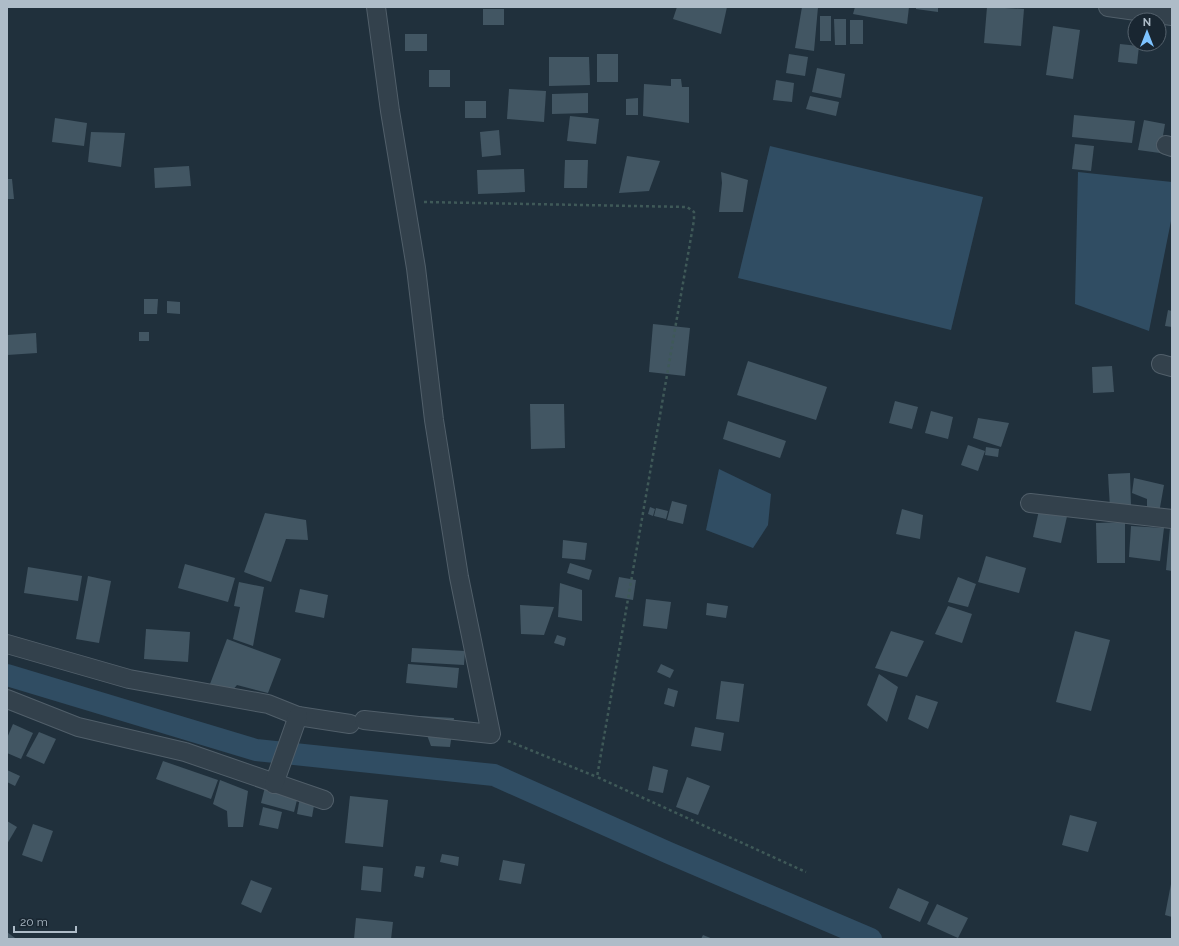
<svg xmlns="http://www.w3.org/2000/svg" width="1179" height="946" viewBox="0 0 1179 946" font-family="Raleway,sans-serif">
	<rect width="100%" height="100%" fill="#20303c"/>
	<!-- water -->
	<g fill="#304d63">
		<path d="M 770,146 L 983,197 L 951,330 L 738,278 Z"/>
		<path d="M 1078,172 L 1172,182 L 1172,216 L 1149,331 L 1075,304 Z"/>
		<path d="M 719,469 L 771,494 L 768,525 L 753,548 L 706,530 Z"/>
	</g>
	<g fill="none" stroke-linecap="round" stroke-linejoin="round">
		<!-- canal -->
		<path stroke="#304d63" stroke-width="22" d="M 7,675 L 256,750 L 494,775 L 669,853 L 871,939"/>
	</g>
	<!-- building -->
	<g fill="#425663">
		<path d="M 677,7 L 727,7 L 721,34 L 673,19 Z"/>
		<path d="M 802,7 L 818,7 L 814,51 L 795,48 Z"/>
		<path d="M 855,7 L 909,7 L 907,24 L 853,14 Z"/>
		<path d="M 916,7 L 938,7 L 938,12 L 916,9 Z"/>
		<path d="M 987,7 L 1024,9 L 1021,46 L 984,43 Z"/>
		<rect x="483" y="9" width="21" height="16"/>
		<rect x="820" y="16" width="11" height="25"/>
		<path d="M 834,19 L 846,19 L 846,45 L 835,45 Z"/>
		<rect x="850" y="20" width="13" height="24"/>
		<path d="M 1053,26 L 1080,30 L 1073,79 L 1046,75 Z"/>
		<rect x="405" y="34" width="22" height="17"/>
		<path d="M 1120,44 L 1139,46 L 1137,64 L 1118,62 Z"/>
		<rect x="597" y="54" width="21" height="28"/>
		<path d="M 789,54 L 808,57 L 805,76 L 786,73 Z"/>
		<path d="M 549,57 L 589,57 L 590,85 L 549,86 Z"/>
		<path d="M 817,68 L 845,74 L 841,98 L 812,92 Z"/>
		<rect x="429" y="70" width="21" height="17"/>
		<path d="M 671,79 L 681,79 L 682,87 L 689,87 L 689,123 L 643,116 L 644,84 L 671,86 Z"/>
		<path d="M 776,80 L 794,83 L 792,102 L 773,100 Z"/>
		<path d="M 509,89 L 546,91 L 544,122 L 507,119 Z"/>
		<path d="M 588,93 L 588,113 L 552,114 L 552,94 Z"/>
		<path d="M 810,96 L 839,102 L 836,116 L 806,109 Z"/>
		<path d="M 638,98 L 638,115 L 626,115 L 626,99 Z"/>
		<rect x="465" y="101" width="21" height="17"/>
		<path d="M 1074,115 L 1135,121 L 1132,143 L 1072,137 Z"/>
		<path d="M 570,116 L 599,119 L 596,144 L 567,141 Z"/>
		<path d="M 55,118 L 87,123 L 84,146 L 52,142 Z"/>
		<path d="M 1144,120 L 1165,124 L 1160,153 L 1138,150 Z"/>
		<path d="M 499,130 L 501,155 L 482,157 L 480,132 Z"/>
		<path d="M 91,132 L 125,133 L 121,167 L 88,162 Z"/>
		<path d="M 1075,144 L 1094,146 L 1091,171 L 1072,169 Z"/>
		<path d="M 627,156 L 660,161 L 649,191 L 619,193 Z"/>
		<path d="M 565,160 L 588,160 L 587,188 L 564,188 Z"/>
		<path d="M 189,166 L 191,186 L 155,188 L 154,168 Z"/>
		<path d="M 524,169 L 525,192 L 478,194 L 477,170 Z"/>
		<path d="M 721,172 L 748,180 L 743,212 L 719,212 L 722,183 Z"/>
		<path d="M 7,179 L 12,179 L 14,199 L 7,199 Z"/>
		<path d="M 144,299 L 158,299 L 157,314 L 144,314 Z"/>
		<path d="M 167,301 L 180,302 L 180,314 L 167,313 Z"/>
		<path d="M 1168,310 L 1172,311 L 1172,327 L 1165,326 Z"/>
		<path d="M 653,324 L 690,328 L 685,376 L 649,372 Z"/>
		<rect x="139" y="332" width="10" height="9"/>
		<path d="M 36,333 L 37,353 L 7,355 L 7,335 Z"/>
		<path d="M 748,361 L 827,387 L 816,420 L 737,395 Z"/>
		<path d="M 1112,366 L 1114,392 L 1093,393 L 1092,367 Z"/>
		<path d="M 895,401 L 918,407 L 912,429 L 889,423 Z"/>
		<path d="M 530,404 L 564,404 L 565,448 L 531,449 Z"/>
		<path d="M 931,411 L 953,417 L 948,439 L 925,433 Z"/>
		<path d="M 978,418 L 1009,423 L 1001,447 L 973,438 Z"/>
		<path d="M 728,421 L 786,441 L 780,458 L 723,439 Z"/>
		<path d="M 968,445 L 985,451 L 978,471 L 961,465 Z"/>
		<path d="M 986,447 L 999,449 L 998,457 L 985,455 Z"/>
		<path d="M 1130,473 L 1131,507 L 1110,508 L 1108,474 Z"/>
		<path d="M 1134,478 L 1164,485 L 1159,513 L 1147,512 L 1147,499 L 1132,493 Z"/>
		<path d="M 672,501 L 687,505 L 683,524 L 667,520 Z"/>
		<path d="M 1040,506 L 1068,512 L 1061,543 L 1033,537 Z"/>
		<path d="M 650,507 L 655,509 L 653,516 L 648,514 Z"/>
		<path d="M 656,508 L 668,511 L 666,519 L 654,516 Z"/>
		<path d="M 902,509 L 923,515 L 920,539 L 896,534 Z"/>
		<path d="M 265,513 L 306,520 L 308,540 L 286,539 L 271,582 L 244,572 Z"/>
		<path d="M 1125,522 L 1125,563 L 1097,563 L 1096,523 Z"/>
		<path d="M 1131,526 L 1164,528 L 1160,561 L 1129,557 Z"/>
		<path d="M 1170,528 L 1172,528 L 1172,571 L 1166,570 Z"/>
		<path d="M 563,540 L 587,543 L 585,560 L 562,558 Z"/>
		<path d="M 986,556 L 1026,568 L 1019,593 L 978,582 Z"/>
		<path d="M 570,563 L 592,570 L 589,580 L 567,573 Z"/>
		<path d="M 185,564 L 235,578 L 228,602 L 178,588 Z"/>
		<path d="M 28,567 L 82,576 L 78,601 L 24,593 Z"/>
		<path d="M 88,576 L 111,581 L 99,643 L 76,639 Z"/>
		<path d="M 619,577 L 636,580 L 633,600 L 615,597 Z"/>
		<path d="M 958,577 L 976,584 L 968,607 L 948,602 Z"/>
		<path d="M 239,582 L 264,587 L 253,646 L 233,639 L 240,607 L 234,606 Z"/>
		<path d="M 560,583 L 582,590 L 582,621 L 558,617 Z"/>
		<path d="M 300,589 L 328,595 L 324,618 L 295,612 Z"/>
		<path d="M 646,599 L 671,602 L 667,629 L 643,626 Z"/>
		<path d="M 707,603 L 728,606 L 726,618 L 706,615 Z"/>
		<path d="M 520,605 L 554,607 L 544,635 L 521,634 Z"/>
		<path d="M 948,606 L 972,614 L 962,643 L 935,634 Z"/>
		<path d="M 146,629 L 190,632 L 188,662 L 144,659 Z"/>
		<path d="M 891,631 L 924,641 L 907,677 L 875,668 Z"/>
		<path d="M 1075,631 L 1110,640 L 1091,711 L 1056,702 Z"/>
		<path d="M 557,635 L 566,638 L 564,646 L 554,643 Z"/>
		<path d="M 227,639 L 281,659 L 268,693 L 237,685 L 231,692 L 210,684 Z"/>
		<path d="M 412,648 L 465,651 L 464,665 L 411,662 Z"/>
		<path d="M 408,664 L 459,668 L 457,688 L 406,683 Z"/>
		<path d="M 661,664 L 674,670 L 670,678 L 657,672 Z"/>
		<path d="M 879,674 L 898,687 L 887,722 L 867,705 Z"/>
		<path d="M 721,681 L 744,684 L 739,722 L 716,719 Z"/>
		<path d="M 668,688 L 678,691 L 674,707 L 664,704 Z"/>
		<path d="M 916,695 L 938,702 L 928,729 L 908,719 Z"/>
		<path d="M 420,716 L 454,718 L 450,747 L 431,746 Z"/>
		<path d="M 13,724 L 33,733 L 21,759 L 7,753 L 7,738 Z"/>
		<path d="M 695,727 L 724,733 L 721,751 L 691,746 Z"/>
		<path d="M 39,732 L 56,739 L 44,764 L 26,756 Z"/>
		<path d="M 163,761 L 218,780 L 211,799 L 156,779 Z"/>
		<path d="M 653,766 L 668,770 L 663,793 L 648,790 Z"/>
		<path d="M 7,770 L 20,776 L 15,786 L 7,782 Z"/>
		<path d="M 687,777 L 710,786 L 698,815 L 676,807 Z"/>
		<path d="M 220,780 L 248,791 L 243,827 L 228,827 L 227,811 L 213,804 Z"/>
		<path d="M 265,787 L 298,796 L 294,812 L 261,803 Z"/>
		<path d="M 350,796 L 388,800 L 383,847 L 345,843 Z"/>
		<path d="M 300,797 L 315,800 L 312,817 L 297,814 Z"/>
		<path d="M 263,807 L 282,812 L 278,829 L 259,825 Z"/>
		<path d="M 1070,815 L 1097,822 L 1088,852 L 1062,845 Z"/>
		<path d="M 7,821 L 17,827 L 7,844 Z"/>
		<path d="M 33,824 L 53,831 L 42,862 L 22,855 Z"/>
		<path d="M 442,854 L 459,857 L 458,866 L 440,862 Z"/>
		<path d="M 503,860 L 525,864 L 521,884 L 499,880 Z"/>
		<path d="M 363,866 L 383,868 L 381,892 L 361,890 Z"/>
		<path d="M 416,866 L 425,867 L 423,878 L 414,876 Z"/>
		<path d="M 251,880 L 272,888 L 261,913 L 241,904 Z"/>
		<path d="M 1171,884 L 1172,884 L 1172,917 L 1165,915 Z"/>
		<path d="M 898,888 L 929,902 L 920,922 L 889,908 Z"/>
		<path d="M 937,904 L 968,918 L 958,938 L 927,924 Z"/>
		<path d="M 356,918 L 393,922 L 391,939 L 354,939 Z"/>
		<path d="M 7,932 L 15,938 L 15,939 L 7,939 Z"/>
		<path d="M 703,935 L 713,939 L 701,939 Z"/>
	</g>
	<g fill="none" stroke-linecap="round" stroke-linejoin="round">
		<!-- street casing -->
		<g stroke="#515f6a" stroke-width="20">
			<g id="street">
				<path d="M 1108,7 L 1172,16"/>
				<path d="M 1166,145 L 1172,147"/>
				<path d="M 1161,364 L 1172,367"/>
				<path d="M 1030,503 L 1172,519"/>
				<path d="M 7,644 L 129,679 L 268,704 L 298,716 L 350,724"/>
				<path d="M 7,699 L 78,727 L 185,752 L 324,800"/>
				<path d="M 364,720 L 491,734 L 459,577 L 434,420 L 416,268 L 390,111 L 376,7"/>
				<path d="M 274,784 L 298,716"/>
			</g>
		</g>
		<!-- path -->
		<g stroke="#3f5958" stroke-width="2.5" stroke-dasharray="3 3" stroke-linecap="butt">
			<path d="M 424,202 L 687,207 L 694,212 L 694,220 L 597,777 L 806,872"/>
			<path d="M 508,741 L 597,777"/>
		</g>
		<!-- street -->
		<use href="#street" stroke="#33414c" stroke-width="18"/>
	</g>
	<!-- border -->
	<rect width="1179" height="946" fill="none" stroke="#aebcc8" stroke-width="16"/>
	<!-- north arrow -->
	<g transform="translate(1147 32)"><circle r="19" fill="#192631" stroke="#55626d"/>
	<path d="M0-3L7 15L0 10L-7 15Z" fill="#7dc3ff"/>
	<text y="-6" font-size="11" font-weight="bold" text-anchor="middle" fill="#aebcc8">N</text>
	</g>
	<!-- scale -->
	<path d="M14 926v6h62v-6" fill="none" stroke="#aebcc8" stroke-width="2"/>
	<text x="20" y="926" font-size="12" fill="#aebcc8" stroke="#192631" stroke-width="3" paint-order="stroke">20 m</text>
</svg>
